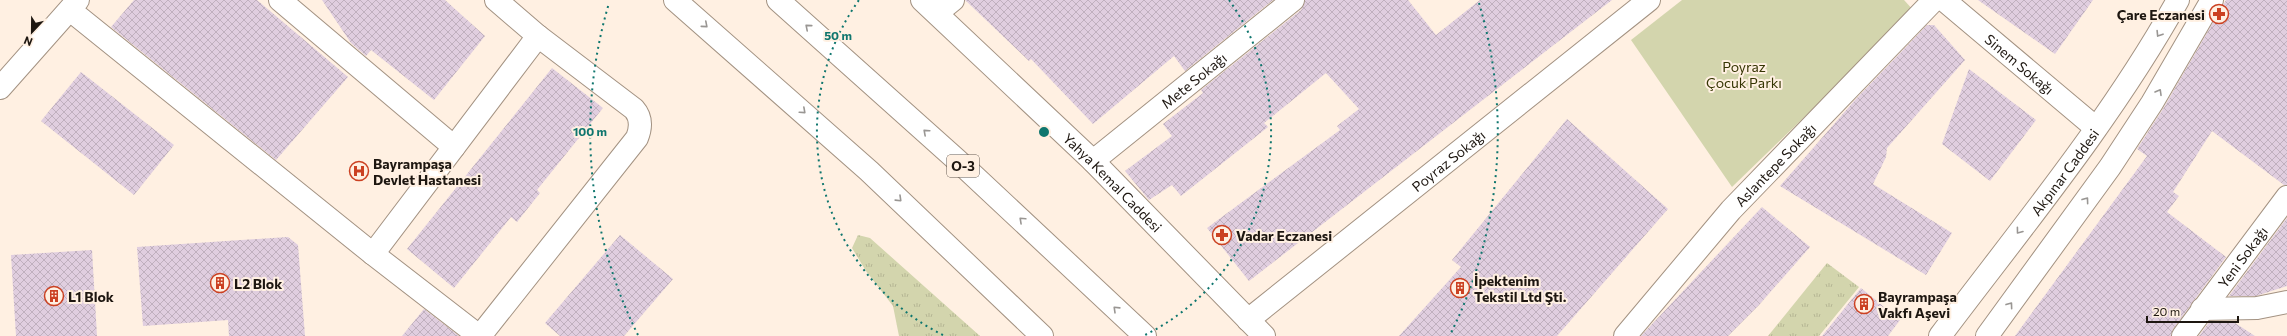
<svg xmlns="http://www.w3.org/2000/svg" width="2287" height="336" viewBox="0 0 2287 336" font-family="Commissioner,sans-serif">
	<defs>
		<pattern id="grass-tufts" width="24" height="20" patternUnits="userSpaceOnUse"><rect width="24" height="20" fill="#d3d5ad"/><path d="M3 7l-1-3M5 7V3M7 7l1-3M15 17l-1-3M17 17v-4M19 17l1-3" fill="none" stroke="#b5b694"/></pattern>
		<pattern id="building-cross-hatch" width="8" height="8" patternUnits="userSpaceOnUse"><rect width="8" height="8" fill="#e0cedf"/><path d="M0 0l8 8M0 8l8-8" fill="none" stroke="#c0b0be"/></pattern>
	</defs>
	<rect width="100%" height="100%" fill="#fff0e2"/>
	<!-- grass -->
	<g fill="url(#grass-tufts)">
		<path d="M 858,235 L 870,238 L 980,336 L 899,336 L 893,306 L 866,271 L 852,248 Z"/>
		<path d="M 1827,263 L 1859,287 L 1819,336 L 1768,336 Z"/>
	</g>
	<!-- park -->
	<path fill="#d3d5ad" d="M 1682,0 L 1904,0 L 1914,11 L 1732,187 L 1631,40 Z"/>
	<!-- building -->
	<g fill="url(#building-cross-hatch)">
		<path d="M 134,0 L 257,0 L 348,77 L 276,160 L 111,27 Z"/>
		<path d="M 322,0 L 445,0 L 485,36 L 434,100 L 371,50 L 366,56 L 351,43 Z"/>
		<path d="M 965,0 L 1273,0 L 1185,71 L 1174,56 L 1093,124 L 1031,59 L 1029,61 Z"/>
		<path d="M 1305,0 L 1408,0 L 1436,35 L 1480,0 L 1612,0 L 1249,281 L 1207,228 L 1340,130 L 1337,126 L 1359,109 L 1326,73 L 1264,123 L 1268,127 L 1181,196 L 1172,185 L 1149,200 L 1125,171 L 1172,136 L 1163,124 L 1203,93 L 1201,90 L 1301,10 Z"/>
		<path d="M 1978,0 L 2093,0 L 2055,54 Z"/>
		<path d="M 2226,0 L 2287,0 L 2287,185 L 2284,185 L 2212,131 L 2173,192 L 2179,196 L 2167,212 L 2226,257 L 2173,329 L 2171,336 L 2015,336 L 2147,156 L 2137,149 L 2163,109 Z"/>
		<path d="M 1927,25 L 1934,25 L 1965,60 L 1887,148 L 1886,157 L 1873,184 L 1952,233 L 1926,275 L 1780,186 L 1855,100 Z"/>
		<path d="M 552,68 L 603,108 L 537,190 L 540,193 L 517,222 L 511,217 L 454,288 L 407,249 Z"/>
		<path d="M 1969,69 L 2036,120 L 1990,181 L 1942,144 Z"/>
		<path d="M 81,72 L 174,145 L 134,195 L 41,121 Z"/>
		<path d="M 1567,119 L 1668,209 L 1557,336 L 1399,336 L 1461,267 L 1452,260 Z"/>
		<path d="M 1762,207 L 1810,247 L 1759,305 L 1728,336 L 1641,336 Z"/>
		<path d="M 2287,218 L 2287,286 L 2256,296 L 2229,296 Z"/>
		<path d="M 620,235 L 673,279 L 624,336 L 560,336 L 545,323 Z"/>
		<path d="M 288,237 L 298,245 L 305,336 L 229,336 L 228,320 L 143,326 L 137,247 Z"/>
		<path d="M 92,250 L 97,336 L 16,336 L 11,255 Z"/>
		<path d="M 1861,288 L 1900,320 L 1888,336 L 1822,336 Z"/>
		<path d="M 424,309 L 459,336 L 402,336 Z"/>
		<path d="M 2210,321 L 2232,321 L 2255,336 L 2199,336 Z"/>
	</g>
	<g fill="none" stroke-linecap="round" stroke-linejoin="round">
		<!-- minor casing -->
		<g stroke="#a39282" stroke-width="24">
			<g id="minor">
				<path d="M 280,0 L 454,147"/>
				<path id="s1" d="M 922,0 L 1093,161 L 1264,336"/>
				<path id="s2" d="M 1944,0 L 2096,128"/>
				<path d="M 70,10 L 373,254 L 479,336"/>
				<path d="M 937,13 L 953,0"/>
				<path id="s3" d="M 1093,161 L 1293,0"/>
				<path d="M 373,254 L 538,36"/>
				<path d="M 2202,309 L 2257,308 L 2287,302"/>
				<path id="s4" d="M 1248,320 L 1649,0"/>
				<path d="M 480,336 L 637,138 C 641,128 642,118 634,109 L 538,36 L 496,0"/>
				<path id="s5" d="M 1625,336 L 1731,210 L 1934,0"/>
				<path id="s6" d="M 2183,336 L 2287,197"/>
			</g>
		</g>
		<!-- major casing -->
		<g stroke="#a39282" stroke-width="24">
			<g id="major">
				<path d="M 0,88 L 78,0"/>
				<path id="s7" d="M 1940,336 C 2022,227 2111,120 2178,0"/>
				<path d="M 1987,336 L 2110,167 L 2152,103 L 2212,0"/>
			</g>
		</g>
		<!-- highway casing -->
		<g stroke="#a39282" stroke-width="24">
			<g id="highway">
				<path d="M 675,0 L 869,171 L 1042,336"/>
				<path d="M 778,0 L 958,161 L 1145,336"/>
			</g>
		</g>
		<!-- minor -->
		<use href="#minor" stroke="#fff" stroke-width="22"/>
		<!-- major -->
		<use href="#major" stroke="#fff" stroke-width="22"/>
		<!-- highway -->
		<use href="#highway" stroke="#fff" stroke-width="22"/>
	</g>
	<!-- one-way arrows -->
	<defs><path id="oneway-chevron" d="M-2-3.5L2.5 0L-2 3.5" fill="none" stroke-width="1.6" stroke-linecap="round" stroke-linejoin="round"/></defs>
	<g stroke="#999693">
		<use href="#oneway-chevron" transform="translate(705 25) rotate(41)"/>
		<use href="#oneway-chevron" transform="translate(808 27) rotate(-139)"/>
		<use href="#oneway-chevron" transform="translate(2159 34) rotate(122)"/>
		<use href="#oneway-chevron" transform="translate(2159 92) rotate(-60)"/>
		<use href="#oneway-chevron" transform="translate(803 111) rotate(42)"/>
		<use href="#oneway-chevron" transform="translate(926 132) rotate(-138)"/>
		<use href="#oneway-chevron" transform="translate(899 199) rotate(44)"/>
		<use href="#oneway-chevron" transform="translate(2086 200) rotate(-54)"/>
		<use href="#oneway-chevron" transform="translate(1022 220) rotate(-137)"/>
		<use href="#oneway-chevron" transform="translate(2019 231) rotate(127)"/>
		<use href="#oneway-chevron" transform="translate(2010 305) rotate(-54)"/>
		<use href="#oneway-chevron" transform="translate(1116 309) rotate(-136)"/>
	</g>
	<!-- distance rings -->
	<g fill="none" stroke="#0f766e" stroke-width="2" stroke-dasharray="2 4">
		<path d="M943 335A227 227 0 0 1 859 0M1229 0A227 227 0 0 1 1145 335"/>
		<path d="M638 335A454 454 0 0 1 609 3M1479 3A454 454 0 0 1 1450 335"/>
	</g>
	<!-- icons -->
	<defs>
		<g id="pharmacy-ring" transform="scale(1)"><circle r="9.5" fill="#fff0e2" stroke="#cb4122" stroke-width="1.5"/><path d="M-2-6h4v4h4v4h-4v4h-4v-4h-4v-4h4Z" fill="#cb4122"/></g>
		<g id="hospital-ring" transform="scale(1)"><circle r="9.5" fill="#fff0e2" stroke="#cb4122" stroke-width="1.5"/><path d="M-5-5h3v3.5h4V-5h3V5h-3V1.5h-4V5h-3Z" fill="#cb4122"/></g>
		<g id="building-ring" transform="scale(1)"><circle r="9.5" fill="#fff0e2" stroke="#cb4122" stroke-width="1.5"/><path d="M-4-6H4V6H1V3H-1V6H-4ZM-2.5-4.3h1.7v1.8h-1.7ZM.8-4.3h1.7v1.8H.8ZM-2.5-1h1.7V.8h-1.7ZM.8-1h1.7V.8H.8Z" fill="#cb4122"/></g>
	</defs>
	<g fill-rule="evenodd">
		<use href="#pharmacy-ring" x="2219" y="14"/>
		<use href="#hospital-ring" x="359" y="171"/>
		<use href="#pharmacy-ring" x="1222" y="235"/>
		<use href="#building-ring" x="220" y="283"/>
		<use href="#building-ring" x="1460" y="288"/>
		<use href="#building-ring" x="54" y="296"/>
		<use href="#building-ring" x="1864" y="304"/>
	</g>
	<g text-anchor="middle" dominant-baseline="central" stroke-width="4" stroke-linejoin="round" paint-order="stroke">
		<!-- shield labels -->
		<rect fill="#fff0e2" stroke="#61574f" stroke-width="1" x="947" y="155" width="32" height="22" rx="3"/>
		<g font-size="13" font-weight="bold" fill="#1d1610">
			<text x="963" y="166">O-3</text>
		</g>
		<!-- poi labels -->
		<g font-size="14" font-weight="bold" fill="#1d1610" stroke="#fff0e2" text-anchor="start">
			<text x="2205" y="14" text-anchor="end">Çare Eczanesi</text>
			<text x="373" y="163">Bayrampaşa<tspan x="373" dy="16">Devlet Hastanesi</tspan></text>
			<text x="1236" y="235">Vadar Eczanesi</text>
			<text x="1474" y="280">İpektenim<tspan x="1474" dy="16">Tekstil Ltd Şti.</tspan></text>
			<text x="234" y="283">L2 Blok</text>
			<text x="68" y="296">L1 Blok</text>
			<text x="1878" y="296">Bayrampaşa<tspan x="1878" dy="16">Vakfı Aşevi</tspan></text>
		</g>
		<!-- street labels -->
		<g font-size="14" fill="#1d1610" stroke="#fff0e2">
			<text stroke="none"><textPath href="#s2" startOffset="99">Sinem Sokağı</textPath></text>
			<text stroke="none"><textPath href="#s3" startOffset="129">Mete Sokağı</textPath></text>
			<text stroke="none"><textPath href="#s4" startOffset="256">Poyraz Sokağı</textPath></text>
			<text stroke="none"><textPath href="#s5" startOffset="228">Aslantepe Sokağı</textPath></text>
			<text stroke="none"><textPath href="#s7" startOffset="206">Akpınar Caddesi</textPath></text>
			<text stroke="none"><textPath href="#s1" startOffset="264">Yahya Kemal Caddesi</textPath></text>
			<text stroke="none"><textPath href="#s6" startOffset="99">Yeni Sokağı</textPath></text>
		</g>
		<!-- park labels -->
		<g font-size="14" fill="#353503" stroke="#fff0e2">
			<text x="1744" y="66">Poyraz<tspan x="1744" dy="16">Çocuk Parkı</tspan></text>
		</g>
	</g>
	<circle cx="1044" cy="132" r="6" fill="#0f766e" stroke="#fff0e2" stroke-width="2"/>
	<g font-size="12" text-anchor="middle" font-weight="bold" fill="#0f766e" stroke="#fff0e2" stroke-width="4" stroke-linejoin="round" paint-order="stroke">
		<text x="838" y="40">50 m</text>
		<text x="590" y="136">100 m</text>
	</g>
	<!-- north arrow -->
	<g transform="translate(32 32) rotate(202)" stroke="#fff0e2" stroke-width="3" paint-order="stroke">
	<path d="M0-3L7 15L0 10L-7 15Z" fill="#1d1610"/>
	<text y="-6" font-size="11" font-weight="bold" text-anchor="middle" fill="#1d1610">N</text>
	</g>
	<!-- scale -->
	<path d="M2147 316v6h91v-6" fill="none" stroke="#1d1610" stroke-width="2"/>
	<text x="2153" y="316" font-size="12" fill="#1d1610" stroke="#fff0e2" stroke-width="3" paint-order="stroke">20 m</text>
</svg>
